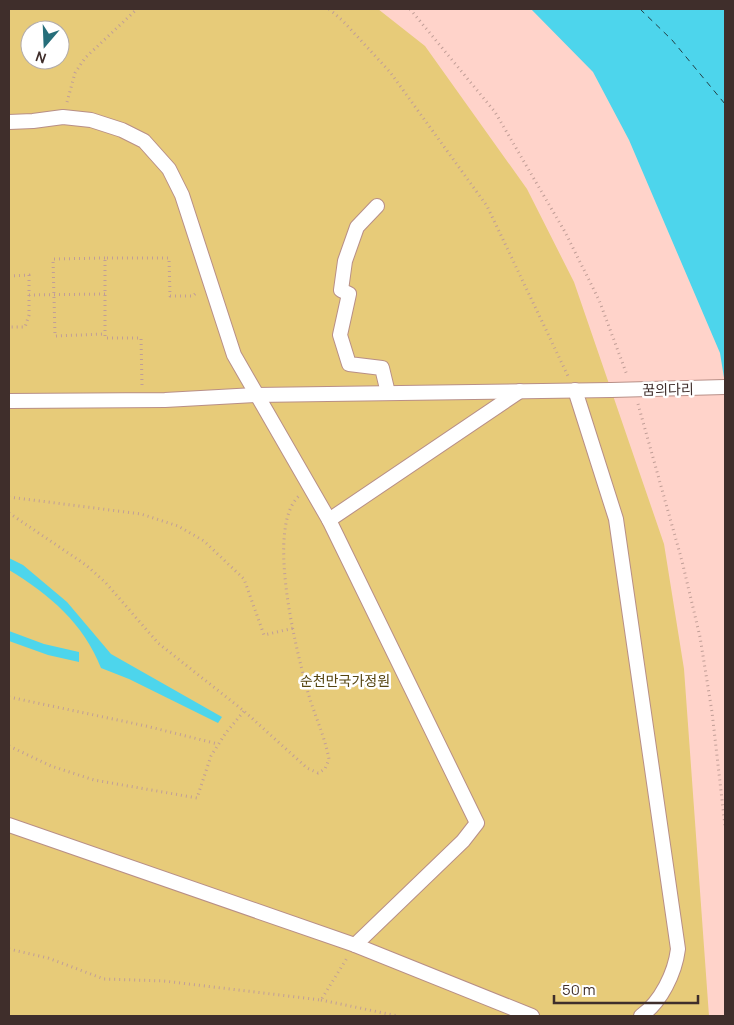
<svg xmlns="http://www.w3.org/2000/svg" width="734" height="1025" viewBox="0 0 734 1025" font-family="Manrope,'Noto Sans KR',sans-serif">
	<rect width="100%" height="100%" fill="#ffd3ca"/>
	<!-- green -->
	<path fill="#e7cb79" fill-rule="evenodd" d="M 9,9 L 378,9 L 425,46 L 527,189 L 574,282 L 664,544 L 684,669 L 709,1016 L 9,1016 ZM 30,30 L 60,30 L 60,60 L 30,60 Z"/>
	<!-- water -->
	<g fill="#4dd5ec">
		<path d="M 531,9 L 725,9 L 725,384 L 720,353 L 629,140 L 593,72 Z"/>
		<path d="M 9,558 L 23,565 L 67,602 L 111,654 L 222,717 L 218,723 L 129,679 L 101,668 C 84,624 49,594 9,570 Z"/>
		<path d="M 9,631 L 44,644 L 79,652 L 79,662 L 48,655 L 9,641 Z"/>
	</g>
	<g fill="none" stroke-linecap="round" stroke-linejoin="round">
		<!-- ferry -->
		<path stroke="#234046" stroke-width="1" stroke-dasharray="6 5" stroke-linecap="butt" d="M 640,9 L 672,40 L 725,104"/>
		<!-- pedestrian casing -->
		<g stroke="#b88f87" stroke-width="16">
			<g id="pedestrian">
				<path d="M 9,122 L 33,121 L 63,117 L 91,120 L 122,130 L 144,141 L 169,169 L 182,195 L 234,355 L 329,520 L 477,823 L 463,841 L 355,945 L 532,1016"/>
				<path d="M 377,206 L 357,227 L 345,261 L 341,290 L 349,294 L 340,335 L 349,364 L 382,368 L 388,393"/>
				<path d="M 575,390 L 616,519 L 678,949 C 675,973 661,1002 641,1016"/>
				<path d="M 9,401 L 165,400 L 255,395 L 611,390"/>
				<path d="M 329,520 L 520,391"/>
				<path d="M 9,825 L 355,945"/>
			</g>
		</g>
		<!-- path -->
		<g stroke="#c19e97" stroke-width="3" stroke-dasharray="1 4" stroke-linecap="butt">
			<path d="M 329,9 L 343,21 L 390,72 L 487,206 L 568,376"/>
			<path d="M 410,9 L 495,112 L 565,232 L 599,300 L 627,375"/>
			<path d="M 67,102 L 75,73 L 85,58 L 137,9"/>
			<path d="M 105,258 L 53,259 L 55,336 L 105,334"/>
			<path d="M 9,276 L 29,275 L 29,315 L 25,327 L 9,327"/>
			<path d="M 29,295 L 105,294"/>
			<path d="M 142,385 L 141,338 L 105,338 L 105,258 L 169,258 L 170,296 L 193,296 L 197,292"/>
			<path d="M 638,404 L 682,561 L 700,637 L 712,712 L 725,826"/>
			<path d="M 9,497 L 141,514 L 178,526 L 204,541 L 244,579 L 264,635 L 294,628"/>
			<path d="M 9,513 L 86,565 L 106,583 L 158,643 L 244,711 L 307,768 L 318,773 L 325,769 L 329,759 C 324,733 312,710 306,685 C 295,645 266,526 299,496"/>
			<path d="M 9,697 L 146,726 L 218,744"/>
			<path d="M 9,746 L 51,766 L 94,780 L 197,798 L 211,756 L 225,734 L 244,711"/>
			<path d="M 9,949 L 48,958 L 104,979 L 164,981 L 321,1000 L 347,958"/>
			<path d="M 321,1000 L 398,1016"/>
		</g>
		<!-- pedestrian -->
		<use href="#pedestrian" stroke="#fff" stroke-width="14"/>
		<!-- pedestrian-bridge casing -->
		<g stroke="#b88f87" stroke-width="16" stroke-linecap="butt">
			<path id="pedestrian-bridge" d="M 611,390 L 725,387"/>
		</g>
		<!-- pedestrian-bridge -->
		<use href="#pedestrian-bridge" stroke="#fff" stroke-width="14"/>
	</g>
	<g text-anchor="middle" dominant-baseline="central" stroke-width="5" stroke-linejoin="round" paint-order="stroke">
		<!-- street labels -->
		<g font-size="14" fill="#3f2e2b" stroke="#fff">
			<text transform="translate(668 389) rotate(-1)">꿈의다리</text>
		</g>
		<!-- park labels -->
		<g font-size="14" fill="#564511" stroke="#fff">
			<text x="345" y="680">순천만국가정원</text>
		</g>
	</g>
	<!-- border -->
	<rect width="734" height="1025" fill="none" stroke="#3f2e2b" stroke-width="20"/>
	<!-- north arrow -->
	<g transform="translate(45 45) rotate(199)"><circle r="24" fill="#ffffff" stroke="#b2abaa"/>
	<path d="M0-4L9 19L0 12L-9 19Z" fill="#266e7a"/>
	<text y="-8" font-size="14" font-weight="bold" text-anchor="middle" fill="#3f2e2b">N</text>
	</g>
	<!-- scale -->
	<path d="M554 995v8h144v-8" fill="none" stroke="#3f2e2b" stroke-width="2.5"/>
	<text x="562" y="995" font-size="15" fill="#3f2e2b" stroke="#ffffff" stroke-width="4" paint-order="stroke">50 m</text>
</svg>
